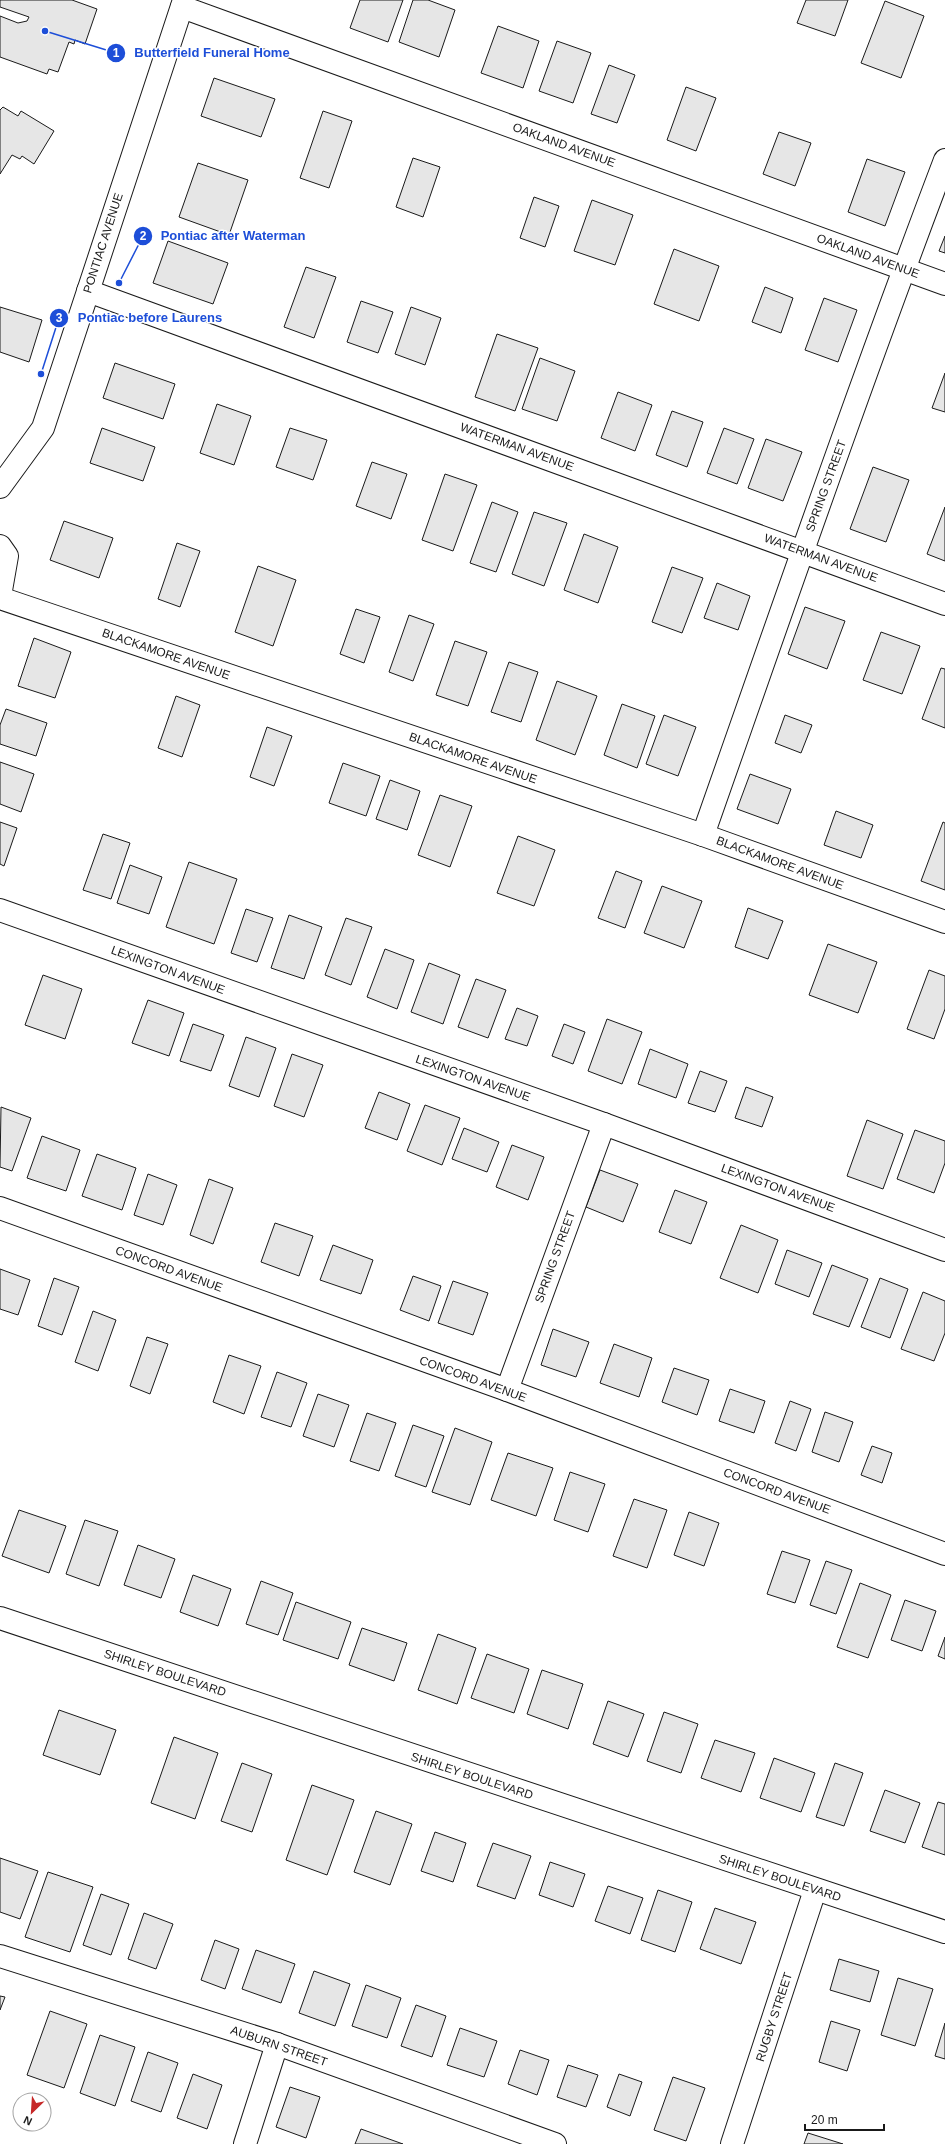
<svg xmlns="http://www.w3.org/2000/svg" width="945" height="2144" viewBox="0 0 945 2144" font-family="Arial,sans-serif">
	<rect width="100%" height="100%" fill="#fff"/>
	<!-- building -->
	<g fill="#e6e6e6" stroke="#1a1a1a">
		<path d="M 0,0 L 72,0 L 97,9 L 85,44 L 75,40 L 74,44 L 69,42 L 58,72 L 49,69 L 47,74 L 0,57 L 0,16 L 18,23 L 27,21 L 29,17 L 0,7 Z"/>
		<path d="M 360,0 L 403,0 L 388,42 L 350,28 Z"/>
		<path d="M 413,0 L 428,0 L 455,10 L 439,57 L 399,42 Z"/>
		<path d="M 806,0 L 848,0 L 835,36 L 797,23 Z"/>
		<path d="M 885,1 L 924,16 L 901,78 L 861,63 Z"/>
		<path d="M 498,26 L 539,41 L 523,88 L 481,73 Z"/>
		<path d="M 557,41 L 591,53 L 573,103 L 539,91 Z"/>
		<path d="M 609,65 L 635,75 L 617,123 L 591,114 Z"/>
		<path d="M 214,78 L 275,99 L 261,137 L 201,116 Z"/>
		<path d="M 686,87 L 716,98 L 696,151 L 667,140 Z"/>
		<path d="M 3,107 L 18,116 L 21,111 L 54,131 L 34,164 L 22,156 L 20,159 L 12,155 L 0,174 L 0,110 Z"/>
		<path d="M 323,111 L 352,121 L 329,188 L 300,178 Z"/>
		<path d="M 779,132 L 811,143 L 795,186 L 763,174 Z"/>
		<path d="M 413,158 L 440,167 L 423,217 L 396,207 Z"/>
		<path d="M 867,159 L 905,172 L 885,226 L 848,212 Z"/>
		<path d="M 198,163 L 248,180 L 229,235 L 179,217 Z"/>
		<path d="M 534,197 L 559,206 L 545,247 L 520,238 Z"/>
		<path d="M 592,200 L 633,215 L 615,265 L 574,251 Z"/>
		<path d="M 945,236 L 945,253 L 939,251 Z"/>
		<path d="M 168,241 L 228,263 L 213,304 L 153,283 Z"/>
		<path d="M 674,249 L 719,266 L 699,321 L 654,304 Z"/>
		<path d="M 306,267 L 336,277 L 314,338 L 284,327 Z"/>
		<path d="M 765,287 L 793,298 L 781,333 L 752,322 Z"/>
		<path d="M 824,298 L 857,310 L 838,362 L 805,350 Z"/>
		<path d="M 361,301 L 393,312 L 378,353 L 347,342 Z"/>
		<path d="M 0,307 L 42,320 L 29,362 L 0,352 Z"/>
		<path d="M 411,307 L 441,318 L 425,365 L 395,354 Z"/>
		<path d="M 497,334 L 538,348 L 515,411 L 475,397 Z"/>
		<path d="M 540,358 L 575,371 L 557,421 L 522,409 Z"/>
		<path d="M 115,363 L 175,384 L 163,419 L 103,398 Z"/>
		<path d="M 945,373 L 945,412 L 932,408 Z"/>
		<path d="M 618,392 L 652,405 L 635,451 L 601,438 Z"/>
		<path d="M 217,404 L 251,416 L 234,465 L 200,453 Z"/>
		<path d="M 672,411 L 703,422 L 687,467 L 656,455 Z"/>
		<path d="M 102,428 L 155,447 L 143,481 L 90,463 Z"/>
		<path d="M 290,428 L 327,440 L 313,480 L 276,467 Z"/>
		<path d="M 724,428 L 754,439 L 737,484 L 707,473 Z"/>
		<path d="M 766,439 L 802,452 L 783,501 L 748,488 Z"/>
		<path d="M 372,462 L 407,474 L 391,519 L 356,506 Z"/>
		<path d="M 873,467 L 909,480 L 886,542 L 850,529 Z"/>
		<path d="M 445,474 L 477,485 L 453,551 L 422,540 Z"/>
		<path d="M 492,502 L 518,512 L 496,572 L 470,563 Z"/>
		<path d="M 945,507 L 945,561 L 927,554 Z"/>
		<path d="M 534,512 L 567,523 L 544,586 L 512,574 Z"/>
		<path d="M 64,521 L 113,538 L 99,578 L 50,560 Z"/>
		<path d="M 584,534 L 618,547 L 598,603 L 564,590 Z"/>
		<path d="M 177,543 L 200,551 L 180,607 L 158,599 Z"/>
		<path d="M 258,566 L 296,580 L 273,646 L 235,632 Z"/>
		<path d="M 672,567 L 703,578 L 682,633 L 652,622 Z"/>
		<path d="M 717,583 L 750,596 L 738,630 L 704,618 Z"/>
		<path d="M 805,607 L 845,621 L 827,669 L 788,654 Z"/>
		<path d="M 356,609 L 380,617 L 364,663 L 340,654 Z"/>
		<path d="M 409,615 L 434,624 L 413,681 L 389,672 Z"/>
		<path d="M 881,632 L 920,646 L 902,694 L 863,680 Z"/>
		<path d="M 34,638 L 71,652 L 55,698 L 18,686 Z"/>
		<path d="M 455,641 L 487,652 L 468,706 L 436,695 Z"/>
		<path d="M 509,662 L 538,672 L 521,722 L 491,712 Z"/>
		<path d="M 941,668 L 945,669 L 945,728 L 922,719 Z"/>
		<path d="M 557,681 L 597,696 L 575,755 L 536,740 Z"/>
		<path d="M 176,696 L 200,705 L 182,757 L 158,748 Z"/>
		<path d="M 622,704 L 655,716 L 637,768 L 604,755 Z"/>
		<path d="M 6,709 L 47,723 L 36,756 L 0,744 L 0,725 Z"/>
		<path d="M 664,715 L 696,727 L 678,776 L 646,764 Z"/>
		<path d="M 785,715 L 812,725 L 801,753 L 775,743 Z"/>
		<path d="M 267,727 L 292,736 L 274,786 L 250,777 Z"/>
		<path d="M 0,762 L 34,774 L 21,812 L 0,804 Z"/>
		<path d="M 343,763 L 380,776 L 366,816 L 329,803 Z"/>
		<path d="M 750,774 L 791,789 L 778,824 L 737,809 Z"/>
		<path d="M 390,780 L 420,791 L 407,830 L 376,819 Z"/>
		<path d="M 440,795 L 472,806 L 450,867 L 418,855 Z"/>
		<path d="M 836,811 L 873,825 L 861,858 L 824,845 Z"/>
		<path d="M 0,822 L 17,828 L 4,866 L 0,864 Z"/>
		<path d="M 943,822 L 945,823 L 945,890 L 921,881 Z"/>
		<path d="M 103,834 L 130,843 L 111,899 L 83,890 Z"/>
		<path d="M 518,836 L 555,850 L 534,906 L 497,893 Z"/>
		<path d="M 189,862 L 237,879 L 214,944 L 166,927 Z"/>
		<path d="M 130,865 L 162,877 L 149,914 L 117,903 Z"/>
		<path d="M 616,871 L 642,881 L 625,928 L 598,918 Z"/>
		<path d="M 662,886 L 702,901 L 684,948 L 644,933 Z"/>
		<path d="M 748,908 L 783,921 L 768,959 L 735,947 Z"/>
		<path d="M 246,909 L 273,918 L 257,962 L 231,953 Z"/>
		<path d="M 289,915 L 322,927 L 304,979 L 271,968 Z"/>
		<path d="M 346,918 L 372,927 L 351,985 L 325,975 Z"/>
		<path d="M 828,944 L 877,962 L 858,1013 L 809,995 Z"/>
		<path d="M 385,949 L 414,960 L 397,1009 L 367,997 Z"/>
		<path d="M 429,963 L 460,975 L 443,1024 L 411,1012 Z"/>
		<path d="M 929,970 L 945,976 L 945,1009 L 934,1039 L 907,1029 Z"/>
		<path d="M 43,975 L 82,989 L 65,1039 L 25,1025 Z"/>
		<path d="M 476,979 L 506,990 L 488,1038 L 458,1027 Z"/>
		<path d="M 148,1000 L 184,1013 L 169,1056 L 132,1043 Z"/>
		<path d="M 517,1008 L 538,1016 L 527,1046 L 505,1039 Z"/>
		<path d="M 607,1019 L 642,1032 L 622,1084 L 588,1071 Z"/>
		<path d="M 193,1024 L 224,1035 L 211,1071 L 180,1061 Z"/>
		<path d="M 564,1024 L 585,1032 L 573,1064 L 552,1056 Z"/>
		<path d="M 246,1037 L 276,1048 L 259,1097 L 229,1086 Z"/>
		<path d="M 650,1049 L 688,1064 L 676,1098 L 638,1084 Z"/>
		<path d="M 292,1054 L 323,1065 L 304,1117 L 274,1106 Z"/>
		<path d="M 700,1071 L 727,1081 L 715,1112 L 688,1103 Z"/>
		<path d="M 746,1087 L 773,1097 L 762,1127 L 735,1118 Z"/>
		<path d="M 379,1092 L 410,1104 L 397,1140 L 365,1128 Z"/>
		<path d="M 425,1105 L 460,1118 L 442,1165 L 407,1151 Z"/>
		<path d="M 1,1107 L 31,1118 L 12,1171 L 0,1167 Z"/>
		<path d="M 867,1120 L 903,1134 L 883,1189 L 847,1176 Z"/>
		<path d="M 464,1128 L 499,1142 L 487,1172 L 452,1159 Z"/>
		<path d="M 915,1130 L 945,1141 L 945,1163 L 934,1193 L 897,1179 Z"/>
		<path d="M 42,1136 L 80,1150 L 66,1191 L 27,1178 Z"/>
		<path d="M 512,1145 L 544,1157 L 528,1200 L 496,1187 Z"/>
		<path d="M 97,1154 L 136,1168 L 122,1210 L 82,1196 Z"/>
		<path d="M 600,1170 L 638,1184 L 623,1222 L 586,1207 Z"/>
		<path d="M 148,1174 L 177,1185 L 163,1225 L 134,1215 Z"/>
		<path d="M 209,1179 L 233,1188 L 213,1244 L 190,1235 Z"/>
		<path d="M 675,1190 L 707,1202 L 691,1244 L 659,1232 Z"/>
		<path d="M 275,1223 L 313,1236 L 299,1276 L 261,1262 Z"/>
		<path d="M 741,1225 L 778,1240 L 758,1293 L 720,1278 Z"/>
		<path d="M 333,1245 L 373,1260 L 361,1294 L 320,1280 Z"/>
		<path d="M 787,1250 L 822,1263 L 809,1297 L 775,1284 Z"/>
		<path d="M 832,1265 L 868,1279 L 849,1327 L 813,1314 Z"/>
		<path d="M 0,1269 L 30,1280 L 18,1315 L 0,1309 Z"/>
		<path d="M 413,1276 L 441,1286 L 429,1321 L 400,1310 Z"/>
		<path d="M 54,1278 L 79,1287 L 62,1335 L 38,1326 Z"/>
		<path d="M 880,1278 L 908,1289 L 890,1338 L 861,1327 Z"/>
		<path d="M 453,1281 L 488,1293 L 473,1335 L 438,1323 Z"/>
		<path d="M 923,1292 L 945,1301 L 945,1333 L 934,1361 L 901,1349 Z"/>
		<path d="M 93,1311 L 116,1320 L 98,1371 L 75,1362 Z"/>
		<path d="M 553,1329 L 589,1342 L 576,1377 L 541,1365 Z"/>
		<path d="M 147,1337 L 168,1344 L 150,1394 L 130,1386 Z"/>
		<path d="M 614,1344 L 652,1358 L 639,1397 L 600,1383 Z"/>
		<path d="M 229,1355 L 261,1366 L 244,1414 L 213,1402 Z"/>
		<path d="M 674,1368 L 709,1380 L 697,1415 L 662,1402 Z"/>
		<path d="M 277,1372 L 307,1383 L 291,1427 L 261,1417 Z"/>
		<path d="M 730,1389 L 765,1401 L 754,1433 L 719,1421 Z"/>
		<path d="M 318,1394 L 349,1405 L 334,1447 L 303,1436 Z"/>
		<path d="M 790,1401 L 811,1409 L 796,1451 L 775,1443 Z"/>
		<path d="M 825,1412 L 853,1422 L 839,1462 L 812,1452 Z"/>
		<path d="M 367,1413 L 396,1423 L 379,1471 L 350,1461 Z"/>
		<path d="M 413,1425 L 444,1436 L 426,1487 L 395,1476 Z"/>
		<path d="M 455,1428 L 492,1442 L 470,1505 L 432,1492 Z"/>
		<path d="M 872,1446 L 892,1453 L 882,1483 L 861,1475 Z"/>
		<path d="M 508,1453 L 553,1468 L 536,1516 L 491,1500 Z"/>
		<path d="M 570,1472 L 605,1484 L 588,1532 L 554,1520 Z"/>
		<path d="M 634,1499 L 667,1510 L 647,1568 L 613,1556 Z"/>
		<path d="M 19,1510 L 66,1526 L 49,1573 L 2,1556 Z"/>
		<path d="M 689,1512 L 719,1523 L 704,1566 L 674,1555 Z"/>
		<path d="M 85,1520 L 118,1531 L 99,1586 L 66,1574 Z"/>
		<path d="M 138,1545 L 175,1559 L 161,1598 L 124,1585 Z"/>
		<path d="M 782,1551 L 810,1560 L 795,1603 L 767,1594 Z"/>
		<path d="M 826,1561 L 852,1570 L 836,1614 L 810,1605 Z"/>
		<path d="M 193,1575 L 231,1589 L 218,1626 L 180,1612 Z"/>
		<path d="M 261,1581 L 293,1593 L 278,1635 L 246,1624 Z"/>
		<path d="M 860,1583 L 891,1595 L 868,1658 L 837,1647 Z"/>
		<path d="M 905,1600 L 936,1611 L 922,1651 L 891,1640 Z"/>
		<path d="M 296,1602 L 351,1622 L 338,1659 L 283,1640 Z"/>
		<path d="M 362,1628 L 407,1643 L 394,1681 L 349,1665 Z"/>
		<path d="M 438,1634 L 476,1648 L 457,1704 L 418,1690 Z"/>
		<path d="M 945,1637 L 945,1659 L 938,1656 Z"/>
		<path d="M 487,1654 L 529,1669 L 514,1713 L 471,1698 Z"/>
		<path d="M 542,1670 L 583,1684 L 568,1729 L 527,1714 Z"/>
		<path d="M 608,1701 L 644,1714 L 628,1757 L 593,1744 Z"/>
		<path d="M 59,1710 L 116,1730 L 100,1775 L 43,1755 Z"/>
		<path d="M 664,1712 L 698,1724 L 681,1773 L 647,1761 Z"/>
		<path d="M 174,1737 L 218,1753 L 195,1819 L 151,1803 Z"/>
		<path d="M 715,1740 L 755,1753 L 741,1792 L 701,1778 Z"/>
		<path d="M 774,1758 L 815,1773 L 801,1812 L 760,1798 Z"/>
		<path d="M 242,1763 L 272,1774 L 252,1832 L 221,1821 Z"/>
		<path d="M 835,1763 L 863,1773 L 844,1826 L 816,1817 Z"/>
		<path d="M 312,1785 L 354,1800 L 327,1875 L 286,1860 Z"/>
		<path d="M 885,1790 L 920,1803 L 905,1843 L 870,1831 Z"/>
		<path d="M 938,1802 L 945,1804 L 945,1855 L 922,1847 Z"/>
		<path d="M 376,1811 L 412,1824 L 390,1885 L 354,1872 Z"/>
		<path d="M 435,1832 L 466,1843 L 453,1882 L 421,1871 Z"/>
		<path d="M 493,1843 L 531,1856 L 515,1899 L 477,1886 Z"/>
		<path d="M 0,1858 L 38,1871 L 20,1919 L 0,1912 Z"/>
		<path d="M 550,1862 L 585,1874 L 573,1907 L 539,1895 Z"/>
		<path d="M 48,1872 L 93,1887 L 70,1952 L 25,1937 Z"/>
		<path d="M 608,1886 L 643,1898 L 630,1934 L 595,1921 Z"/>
		<path d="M 658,1890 L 692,1902 L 675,1952 L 641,1940 Z"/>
		<path d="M 101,1894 L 129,1904 L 111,1955 L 83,1945 Z"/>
		<path d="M 715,1908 L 756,1922 L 741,1964 L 700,1949 Z"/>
		<path d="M 144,1913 L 173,1924 L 156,1969 L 128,1959 Z"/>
		<path d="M 215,1940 L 239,1949 L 225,1989 L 201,1980 Z"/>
		<path d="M 256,1950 L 295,1964 L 281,2003 L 242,1989 Z"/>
		<path d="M 839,1959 L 879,1971 L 870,2002 L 830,1990 Z"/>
		<path d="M 314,1971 L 350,1984 L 335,2026 L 299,2013 Z"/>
		<path d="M 898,1978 L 933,1989 L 915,2046 L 881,2035 Z"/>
		<path d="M 366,1985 L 401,1998 L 387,2038 L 352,2026 Z"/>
		<path d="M 0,1996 L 5,1997 L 0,2010 Z"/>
		<path d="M 416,2005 L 446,2016 L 432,2057 L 401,2046 Z"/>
		<path d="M 50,2011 L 87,2024 L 64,2088 L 27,2075 Z"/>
		<path d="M 831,2021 L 860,2030 L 847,2071 L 819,2062 Z"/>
		<path d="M 945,2023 L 945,2059 L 935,2056 Z"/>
		<path d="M 460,2028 L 497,2041 L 484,2077 L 447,2065 Z"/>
		<path d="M 100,2035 L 135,2047 L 115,2106 L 80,2093 Z"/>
		<path d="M 520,2050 L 549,2060 L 537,2095 L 508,2084 Z"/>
		<path d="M 148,2052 L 178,2063 L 161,2112 L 131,2101 Z"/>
		<path d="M 568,2065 L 598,2075 L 586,2107 L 557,2097 Z"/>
		<path d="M 193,2074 L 222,2085 L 207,2129 L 177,2118 Z"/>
		<path d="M 619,2074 L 642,2082 L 630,2116 L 607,2107 Z"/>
		<path d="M 673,2077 L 705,2088 L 686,2141 L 654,2130 Z"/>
		<path d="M 290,2087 L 320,2097 L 306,2138 L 276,2127 Z"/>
		<path d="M 361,2129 L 403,2144 L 355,2144 Z"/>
		<path d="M 808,2133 L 843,2144 L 804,2144 Z"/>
	</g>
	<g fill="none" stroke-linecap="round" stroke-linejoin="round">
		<!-- minor casing -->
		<g stroke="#1a1a1a" stroke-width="24">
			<g id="minor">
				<path d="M 182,7 L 945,284"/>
				<path d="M 88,291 L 945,604"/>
				<path d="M 0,546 L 7,556 L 0,596"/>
				<path d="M 0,598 L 703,835 L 945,922"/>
				<path d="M 703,835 C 782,610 860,384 945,160"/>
				<path d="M 0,910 L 604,1124 L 945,1250"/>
				<path d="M 0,1208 L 507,1390 L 945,1554"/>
				<path d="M 507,1390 L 604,1124"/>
				<path d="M 0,1618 L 945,1932"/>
				<path d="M 0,1956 L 277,2044 L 555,2144"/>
				<path d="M 245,2144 L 277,2044"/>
				<path d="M 732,2144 L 815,1890"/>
			</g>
		</g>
		<!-- major casing -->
		<g stroke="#1a1a1a" stroke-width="24">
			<path id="major" d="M 0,487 L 43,428 L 184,0"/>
		</g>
		<!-- minor -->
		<use href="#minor" stroke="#fff" stroke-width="22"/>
		<!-- major -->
		<use href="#major" stroke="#fff" stroke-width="22"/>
	</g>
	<g text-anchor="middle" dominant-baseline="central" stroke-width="3" stroke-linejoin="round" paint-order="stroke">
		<!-- street labels -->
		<g font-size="12" fill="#1a1a1a" stroke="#fff">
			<text transform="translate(564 145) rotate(20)">OAKLAND AVENUE</text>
			<text transform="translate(103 243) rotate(-72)">PONTIAC AVENUE</text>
			<text transform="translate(868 256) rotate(20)">OAKLAND AVENUE</text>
			<text transform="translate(517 447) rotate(20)">WATERMAN AVENUE</text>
			<text transform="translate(826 486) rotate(-70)">SPRING STREET</text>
			<text transform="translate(821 558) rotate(20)">WATERMAN AVENUE</text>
			<text transform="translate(166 654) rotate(19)">BLACKAMORE AVENUE</text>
			<text transform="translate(473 758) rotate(19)">BLACKAMORE AVENUE</text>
			<text transform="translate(780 863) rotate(20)">BLACKAMORE AVENUE</text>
			<text transform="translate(168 970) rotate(20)">LEXINGTON AVENUE</text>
			<text transform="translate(473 1078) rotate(19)">LEXINGTON AVENUE</text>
			<text transform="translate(778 1188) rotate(20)">LEXINGTON AVENUE</text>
			<text transform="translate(555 1257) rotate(-70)">SPRING STREET</text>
			<text transform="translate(169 1269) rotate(20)">CONCORD AVENUE</text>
			<text transform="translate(473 1379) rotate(20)">CONCORD AVENUE</text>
			<text transform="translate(777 1491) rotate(20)">CONCORD AVENUE</text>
			<text transform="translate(165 1673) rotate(18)">SHIRLEY BOULEVARD</text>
			<text transform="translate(472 1776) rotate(18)">SHIRLEY BOULEVARD</text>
			<text transform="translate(780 1878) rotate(18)">SHIRLEY BOULEVARD</text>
			<text transform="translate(774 2017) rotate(-72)">RUGBY STREET</text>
			<text transform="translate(279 2046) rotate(19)">AUBURN STREET</text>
		</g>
	</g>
	<!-- callouts -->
	<path fill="none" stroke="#1d4ed8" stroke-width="1.5" d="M45 31L116 53M119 283L143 236M41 374L59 318"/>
	<g fill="#1d4ed8" stroke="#fff" stroke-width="1.5">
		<circle cx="45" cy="31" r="4"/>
		<circle cx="119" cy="283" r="4"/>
		<circle cx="41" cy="374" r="4"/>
		<circle cx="116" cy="53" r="10"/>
		<circle cx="143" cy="236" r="10"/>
		<circle cx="59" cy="318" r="10"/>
	</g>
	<g font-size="12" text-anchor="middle" font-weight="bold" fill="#fff">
		<text x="116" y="57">1</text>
		<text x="143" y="240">2</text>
		<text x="59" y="322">3</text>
	</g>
	<g font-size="13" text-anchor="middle" font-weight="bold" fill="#1d4ed8" stroke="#fff" stroke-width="3" stroke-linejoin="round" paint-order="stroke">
		<text x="212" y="57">Butterfield Funeral Home</text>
		<text x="233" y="240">Pontiac after Waterman</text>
		<text x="150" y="322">Pontiac before Laurens</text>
	</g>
	<!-- north arrow -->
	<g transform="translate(32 2112) rotate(205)"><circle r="19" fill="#ffffff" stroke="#a3a3a3"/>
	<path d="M0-3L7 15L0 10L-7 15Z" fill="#c62828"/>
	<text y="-6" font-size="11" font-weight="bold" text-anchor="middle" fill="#1a1a1a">N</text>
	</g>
	<!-- scale -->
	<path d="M805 2124v6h79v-6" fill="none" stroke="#1a1a1a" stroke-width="2"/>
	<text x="811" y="2124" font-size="12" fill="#1a1a1a" stroke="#ffffff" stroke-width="3" paint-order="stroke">20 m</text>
</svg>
